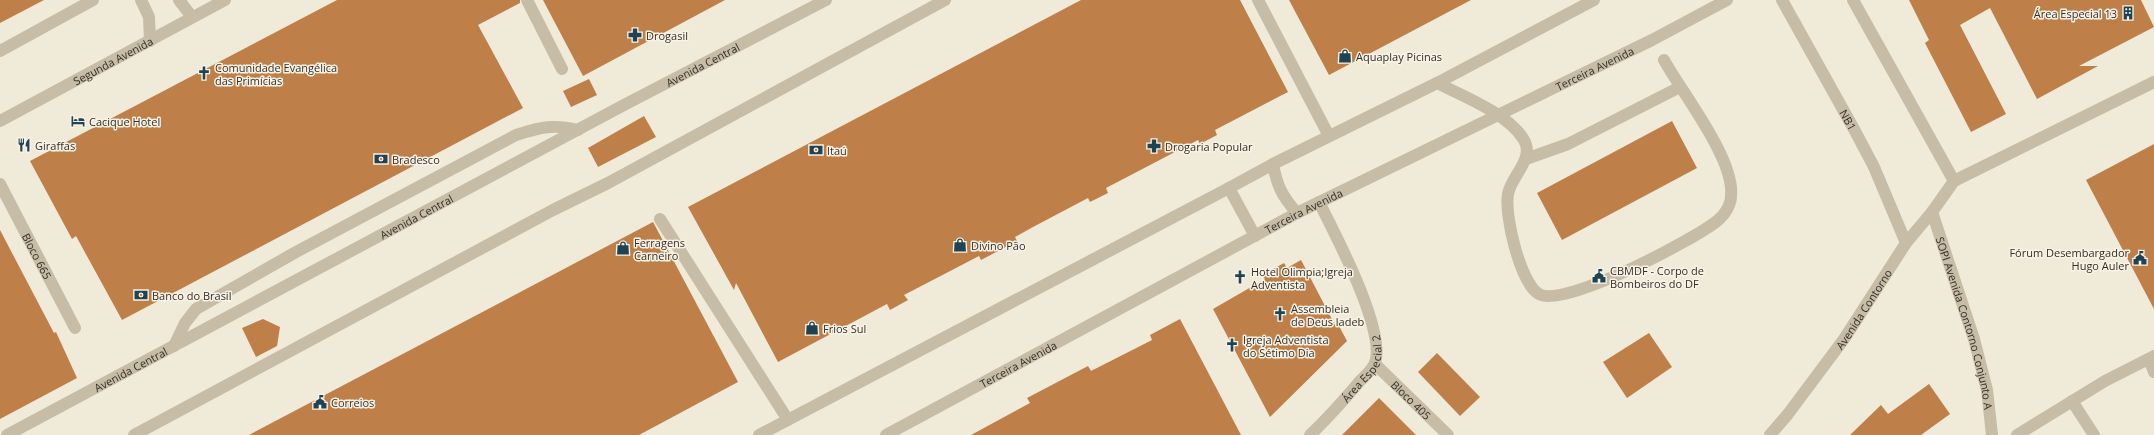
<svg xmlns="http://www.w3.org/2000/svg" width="2154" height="435" viewBox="0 0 2154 435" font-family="'Open Sans',sans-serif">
	<rect width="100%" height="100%" fill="#f0ead9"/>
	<!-- building -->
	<g fill="#bf7f48">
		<path d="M 0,0 L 44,0 L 0,23 Z"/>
		<path d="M 337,0 L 520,0 L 520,3 L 478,25 L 523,108 L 122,320 L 76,236 L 72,239 L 30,161 Z"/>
		<path d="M 543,0 L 725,0 L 583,76 Z"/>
		<path d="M 1081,0 L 1240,0 L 1288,92 L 1215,130 L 1217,135 L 1200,144 L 1198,140 L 1106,188 L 1108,193 L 1090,202 L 1088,198 L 1033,227 L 1015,237 L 1017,241 L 1004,248 L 981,260 L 979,256 L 904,295 L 908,300 L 890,310 L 887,304 L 778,362 L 736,283 L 734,290 L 688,207 Z"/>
		<path d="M 1289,0 L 1471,0 L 1329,75 Z"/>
		<path d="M 1909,0 L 2141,0 L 2154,27 L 2079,66 L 2098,66 L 2037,99 L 1990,8 L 1960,25 L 2006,114 L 1971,132 L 1925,43 L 1929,40 Z"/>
		<path d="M 589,79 L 597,95 L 571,107 L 563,91 Z"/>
		<path d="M 644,116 L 656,137 L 598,167 L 588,148 Z"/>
		<path d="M 1672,121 L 1697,168 L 1562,240 L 1537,193 Z"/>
		<path d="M 2154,144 L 2154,309 L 2086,180 Z"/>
		<path d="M 653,222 L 738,382 L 639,435 L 249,435 Z"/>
		<path d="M 0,230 L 54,333 L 56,332 L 77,378 L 0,419 Z"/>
		<path d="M 1301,260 L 1336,327 L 1339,326 L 1347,341 L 1270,417 L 1213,309 L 1265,279 L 1262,275 L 1284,263 L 1287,268 Z"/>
		<path d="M 263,319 L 280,327 L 277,346 L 256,357 L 242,328 Z"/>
		<path d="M 1180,319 L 1241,435 L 971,435 L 1030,403 L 1027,398 L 1088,366 L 1091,371 L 1152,340 L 1150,335 Z"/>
		<path d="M 1649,333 L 1672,367 L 1627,398 L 1603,362 Z"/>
		<path d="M 1437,353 L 1480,397 L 1460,416 L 1418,372 Z"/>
		<path d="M 1929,384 L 1950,414 L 1921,435 L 1850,435 L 1881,405 L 1888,414 Z"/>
		<path d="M 1379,398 L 1416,435 L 1342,435 Z"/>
	</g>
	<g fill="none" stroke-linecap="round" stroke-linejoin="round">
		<!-- minor -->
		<g stroke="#c7bca6" stroke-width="12">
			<path d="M 141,0 L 149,17 L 150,41"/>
			<path d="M 179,0 L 192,17"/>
			<path d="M 527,0 L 562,69"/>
			<path d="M 1258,0 L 1329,136"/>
			<path id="s1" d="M 1782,0 L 1855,131 L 1874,167 L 1906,243"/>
			<path d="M 1853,0 L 1954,181"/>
			<path d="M 0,51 L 93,0"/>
			<path d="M 1437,83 C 1463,96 1509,114 1524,140 C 1535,159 1511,176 1508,194 C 1504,214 1520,283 1539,294 C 1563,309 1695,239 1717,221 C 1724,216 1731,205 1731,196 C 1735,159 1682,93 1664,60"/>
			<path id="s2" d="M 0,121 L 225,0"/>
			<path d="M 1526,159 L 1568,144 L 1680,87"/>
			<path d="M 1273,164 C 1277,186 1282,196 1297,213"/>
			<path id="s3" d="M 0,184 L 75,328"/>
			<path d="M 1229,188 L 1255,236"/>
			<path id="s4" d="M 1932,212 L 1974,339 L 1987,390 L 1992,435"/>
			<path d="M 660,219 L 788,420"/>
			<path d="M 174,346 L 185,323 L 196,309 L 296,252 L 516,135 C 541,127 553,124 578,130"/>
			<path d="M 2149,359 L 2154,372"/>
			<path id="s5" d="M 1375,364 L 1448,435"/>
			<path d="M 2072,401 L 2094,435"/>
			<path id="s6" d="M 7,435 L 624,105 L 826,0"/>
			<path d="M 134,435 L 553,210 L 608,183 L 945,0"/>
			<path d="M 759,435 L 1229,188 L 1273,164 L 1437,83 L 1594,0"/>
			<path id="s7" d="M 886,435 L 1297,213 L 1652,40 L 1727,0"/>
			<path id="s8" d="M 1310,435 C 1328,418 1344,400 1360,381 C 1365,376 1371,371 1374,365 C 1389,335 1334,232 1319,202"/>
			<path id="s9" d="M 1770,435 L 1788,414 L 1844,339 L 1906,243 L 1932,212 L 1954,181 L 2154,82"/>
			<path d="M 2017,435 L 2105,381 L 2154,356"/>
		</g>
	</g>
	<!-- icons -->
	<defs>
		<g id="building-bare" transform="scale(1.08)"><path d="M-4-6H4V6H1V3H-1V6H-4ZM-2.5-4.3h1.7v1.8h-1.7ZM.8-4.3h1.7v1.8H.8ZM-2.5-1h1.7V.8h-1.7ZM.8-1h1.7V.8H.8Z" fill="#1f4352" stroke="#f8f3e5" stroke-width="2.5" paint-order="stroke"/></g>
		<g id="pharmacy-bare" transform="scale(1.08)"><path d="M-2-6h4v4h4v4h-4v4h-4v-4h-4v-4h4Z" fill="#1f4352" stroke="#f8f3e5" stroke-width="2.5" paint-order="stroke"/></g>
		<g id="shop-bare" transform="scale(1.08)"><path d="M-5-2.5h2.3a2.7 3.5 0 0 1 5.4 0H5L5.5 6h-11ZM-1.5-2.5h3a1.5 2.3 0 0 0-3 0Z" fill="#1f4352" stroke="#f8f3e5" stroke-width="2.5" paint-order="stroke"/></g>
		<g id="church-bare" transform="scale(1.08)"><path d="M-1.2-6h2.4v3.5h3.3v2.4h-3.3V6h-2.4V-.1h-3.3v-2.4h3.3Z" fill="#1f4352" stroke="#f8f3e5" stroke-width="2.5" paint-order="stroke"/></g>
		<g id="hotel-bare" transform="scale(1.08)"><path d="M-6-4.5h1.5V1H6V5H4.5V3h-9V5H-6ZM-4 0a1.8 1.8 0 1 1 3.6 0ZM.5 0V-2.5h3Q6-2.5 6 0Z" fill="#1f4352" stroke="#f8f3e5" stroke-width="2.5" paint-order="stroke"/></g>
		<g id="restaurant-bare" transform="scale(1.08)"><path d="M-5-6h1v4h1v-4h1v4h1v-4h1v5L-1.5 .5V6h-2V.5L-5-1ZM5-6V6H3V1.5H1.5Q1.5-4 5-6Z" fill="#1f4352" stroke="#f8f3e5" stroke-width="2.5" paint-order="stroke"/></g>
		<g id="bank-bare" transform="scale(1.08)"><path d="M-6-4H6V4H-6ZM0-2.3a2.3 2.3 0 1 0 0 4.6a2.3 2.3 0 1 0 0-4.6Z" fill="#1f4352" stroke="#f8f3e5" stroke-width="2.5" paint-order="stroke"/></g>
		<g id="civic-bare" transform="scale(1.08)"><path d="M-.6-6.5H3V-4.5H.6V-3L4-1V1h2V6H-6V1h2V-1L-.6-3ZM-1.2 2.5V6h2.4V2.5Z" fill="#1f4352" stroke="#f8f3e5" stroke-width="2.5" paint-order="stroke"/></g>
	</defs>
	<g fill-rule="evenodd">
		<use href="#building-bare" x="2128" y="13"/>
		<use href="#pharmacy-bare" x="635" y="35"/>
		<use href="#shop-bare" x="1345" y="56"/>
		<use href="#church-bare" x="204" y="73"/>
		<use href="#hotel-bare" x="78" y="121"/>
		<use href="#restaurant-bare" x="24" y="145"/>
		<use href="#pharmacy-bare" x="1154" y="146"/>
		<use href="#bank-bare" x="816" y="150"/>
		<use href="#bank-bare" x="381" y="159"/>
		<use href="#shop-bare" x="960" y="245"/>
		<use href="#shop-bare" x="623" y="248"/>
		<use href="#civic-bare" x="2140" y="258"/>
		<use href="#civic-bare" x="1599" y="276"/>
		<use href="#church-bare" x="1240" y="277"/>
		<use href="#bank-bare" x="141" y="295"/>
		<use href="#church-bare" x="1280" y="314"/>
		<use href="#shop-bare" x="812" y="328"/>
		<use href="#church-bare" x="1232" y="345"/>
		<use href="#civic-bare" x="320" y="402"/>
	</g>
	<g text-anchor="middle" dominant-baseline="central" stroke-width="3" stroke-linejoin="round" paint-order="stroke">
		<!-- poi labels -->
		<g font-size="11" fill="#332d27" stroke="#f8f3e5" text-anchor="start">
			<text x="2117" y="13" text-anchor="end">Área Especial 13</text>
			<text x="646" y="35">Drogasil</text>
			<text x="1356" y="56">Aquaplay Picinas</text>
			<text x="215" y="67">Comunidade Evangélica<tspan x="215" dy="13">das Primícias</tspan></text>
			<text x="89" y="121">Cacique Hotel</text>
			<text x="35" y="145">Giraffas</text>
			<text x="1165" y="146">Drogaria Popular</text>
			<text x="827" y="150">Itaú</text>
			<text x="392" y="159">Bradesco</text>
			<text x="634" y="242">Ferragens<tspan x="634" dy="13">Carneiro</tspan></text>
			<text x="971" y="245">Divino Pão</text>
			<text x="2129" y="252" text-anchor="end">Fórum Desembargador<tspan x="2129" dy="13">Hugo Auler</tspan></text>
			<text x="1610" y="270">CBMDF - Corpo de<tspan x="1610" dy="13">Bombeiros do DF</tspan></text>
			<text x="1251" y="271">Hotel Olimpia;Igreja<tspan x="1251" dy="13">Adventista</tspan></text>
			<text x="152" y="295">Banco do Brasil</text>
			<text x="1291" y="308">Assembleia<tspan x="1291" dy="13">de Deus ladeb</tspan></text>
			<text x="823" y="328">Frios Sul</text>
			<text x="1243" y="339">Igreja Adventista<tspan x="1243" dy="13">do Sétimo Dia</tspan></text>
			<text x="331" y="402">Correios</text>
		</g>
		<!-- street labels -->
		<g font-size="11" fill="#332d27" stroke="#f8f3e5">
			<text stroke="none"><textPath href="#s2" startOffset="128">Segunda Avenida</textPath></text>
			<text stroke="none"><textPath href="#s6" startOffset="788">Avenida Central</textPath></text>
			<text stroke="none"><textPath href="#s7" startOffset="798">Terceira Avenida</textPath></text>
			<text stroke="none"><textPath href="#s1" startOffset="137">NB1</textPath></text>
			<text stroke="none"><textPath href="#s7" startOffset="474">Terceira Avenida</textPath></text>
			<text stroke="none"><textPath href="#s6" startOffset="464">Avenida Central</textPath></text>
			<text stroke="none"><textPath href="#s3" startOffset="81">Bloco 665</textPath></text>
			<text stroke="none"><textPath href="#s9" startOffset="157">Avenida Contorno</textPath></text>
			<text stroke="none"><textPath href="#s4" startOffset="116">SOPI Avenida Contorno Conjunto A</textPath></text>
			<text stroke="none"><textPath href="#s7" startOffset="150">Terceira Avenida</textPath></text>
			<text stroke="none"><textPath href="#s8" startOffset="87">Área Especial 2</textPath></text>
			<text stroke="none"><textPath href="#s6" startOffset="140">Avenida Central</textPath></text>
			<text stroke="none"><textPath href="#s5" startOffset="51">Bloco 405</textPath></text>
		</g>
	</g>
</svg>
